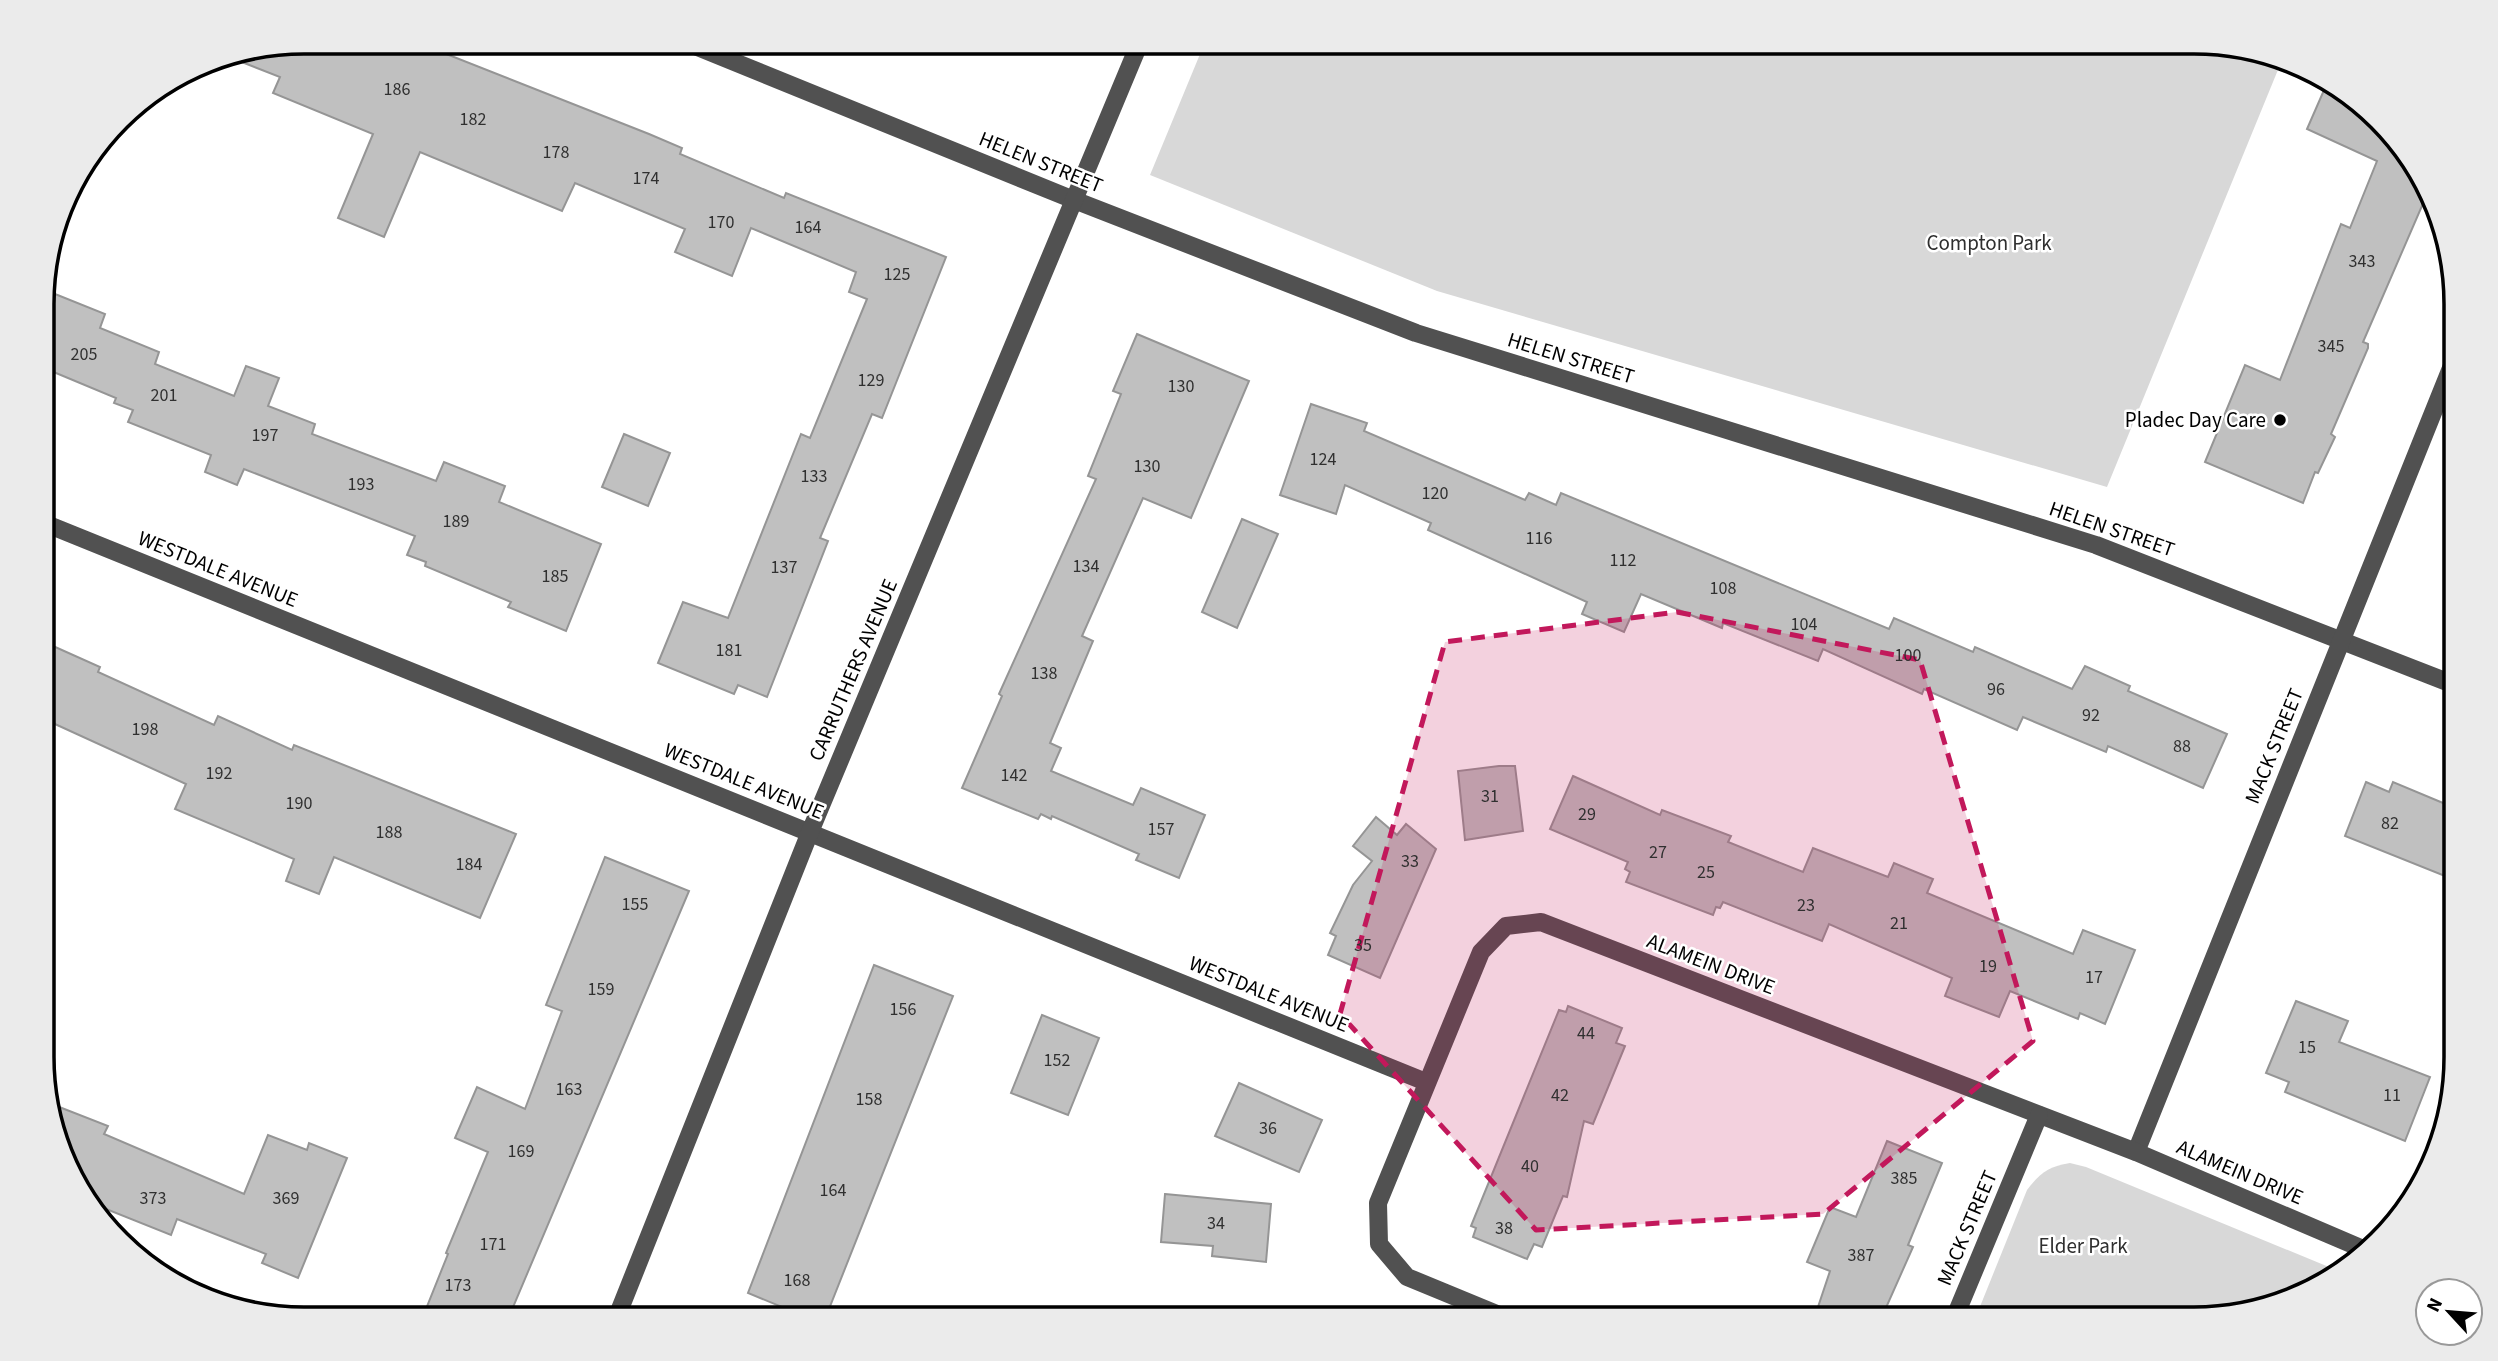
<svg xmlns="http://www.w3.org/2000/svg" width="2498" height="1361" viewBox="0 0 2498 1361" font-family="'Source Sans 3',sans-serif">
	<rect width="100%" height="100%" fill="#fff"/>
	<!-- green -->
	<g fill="#d8d8d8">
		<path d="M 1205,42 L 2194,42 L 2261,51 L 2282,60 L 2107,487 L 1437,291 L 1150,175 Z"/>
		<path d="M 2070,1163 L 2086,1167 L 2341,1272 L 2277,1305 L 2210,1318 L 1975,1319 L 2027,1190 C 2039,1174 2049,1166 2070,1163 Z"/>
	</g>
	<!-- building -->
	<g fill="#c0c0c0" stroke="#959595" stroke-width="2">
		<path d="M 305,42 L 416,42 L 649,134 L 682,148 L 680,154 L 784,198 L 786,193 L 946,257 L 882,418 L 872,414 L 820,538 L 828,541 L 767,697 L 738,685 L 734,694 L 658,663 L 683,602 L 728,618 L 801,434 L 810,438 L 867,299 L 849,292 L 856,272 L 751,228 L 732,276 L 675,252 L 685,229 L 575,183 L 562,211 L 420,152 L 384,237 L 338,218 L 373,134 L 273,93 L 280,77 L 229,57 Z"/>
		<path d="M 2328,81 L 2412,159 L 2428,192 L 2363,342 L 2368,344 L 2368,348 L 2331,434 L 2335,437 L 2318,473 L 2315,472 L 2303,503 L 2205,462 L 2245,365 L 2280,380 L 2341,224 L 2350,228 L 2377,161 L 2307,129 Z"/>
		<path d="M 55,294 L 105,314 L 100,328 L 159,352 L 155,364 L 234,396 L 246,366 L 279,378 L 268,406 L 315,424 L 312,434 L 436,481 L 444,462 L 505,486 L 499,502 L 601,544 L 566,631 L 508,607 L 511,602 L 425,566 L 426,562 L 407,555 L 415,536 L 244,469 L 237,485 L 205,472 L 211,455 L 128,422 L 133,410 L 114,403 L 116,398 L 44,368 L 44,319 Z"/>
		<path d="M 1137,334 L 1249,381 L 1191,518 L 1143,498 L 1082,636 L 1093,641 L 1050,743 L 1061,748 L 1051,771 L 1133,805 L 1141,788 L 1205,815 L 1179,878 L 1136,860 L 1139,854 L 1052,816 L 1051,819 L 1041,814 L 1038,819 L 962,788 L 1002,696 L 999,694 L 1096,479 L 1088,476 L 1121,394 L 1113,391 Z"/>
		<path d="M 1311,404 L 1367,423 L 1364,431 L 1525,500 L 1529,493 L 1556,505 L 1561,493 L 1889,629 L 1894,618 L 1973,652 L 1975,647 L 2072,689 L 2085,666 L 2130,686 L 2128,691 L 2227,734 L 2203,788 L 2108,746 L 2106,752 L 2023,717 L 2017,730 L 1924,689 L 1922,694 L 1823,649 L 1818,661 L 1723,623 L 1722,628 L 1641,594 L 1624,632 L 1582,614 L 1587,602 L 1428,530 L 1431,523 L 1345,485 L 1336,514 L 1280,495 Z"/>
		<path d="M 624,434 L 670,453 L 648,506 L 602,487 Z"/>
		<path d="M 1242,519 L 1278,534 L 1237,628 L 1202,612 Z"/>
		<path d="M 44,642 L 100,667 L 98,672 L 214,725 L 218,716 L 292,750 L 294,745 L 516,834 L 480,918 L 334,857 L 319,894 L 286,881 L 294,859 L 175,809 L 186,784 L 44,719 Z"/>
		<path d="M 1499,766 L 1515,766 L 1523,831 L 1465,840 L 1458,771 Z"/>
		<path d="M 1573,776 L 1660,815 L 1662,810 L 1731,836 L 1728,842 L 1803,872 L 1813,848 L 1888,877 L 1894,863 L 1933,879 L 1927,893 L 2073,954 L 2083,930 L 2135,950 L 2105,1024 L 2080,1013 L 2078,1019 L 2010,991 L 1999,1017 L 1945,996 L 1952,978 L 1829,924 L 1822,941 L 1723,902 L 1720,908 L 1716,907 L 1713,915 L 1626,882 L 1630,872 L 1625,869 L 1628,862 L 1550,829 Z"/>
		<path d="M 2366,782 L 2389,792 L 2393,782 L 2455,808 L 2455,880 L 2345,836 Z"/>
		<path d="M 1376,817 L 1397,835 L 1406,824 L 1436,849 L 1380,978 L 1328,955 L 1336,936 L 1330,933 L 1353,885 L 1372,861 L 1353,846 Z"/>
		<path d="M 605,857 L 689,891 L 508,1319 L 422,1319 L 448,1254 L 446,1253 L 488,1152 L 455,1138 L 477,1087 L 525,1109 L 562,1011 L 546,1005 Z"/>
		<path d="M 874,965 L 953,996 L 825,1319 L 811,1319 L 748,1293 Z"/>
		<path d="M 2296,1001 L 2348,1021 L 2339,1042 L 2430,1077 L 2405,1141 L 2285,1092 L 2289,1082 L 2266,1073 Z"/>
		<path d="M 1568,1006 L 1622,1028 L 1616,1043 L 1625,1046 L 1593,1124 L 1584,1121 L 1567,1197 L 1563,1196 L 1542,1247 L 1534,1244 L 1527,1259 L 1473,1237 L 1476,1228 L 1471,1226 L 1559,1010 L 1566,1012 Z"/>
		<path d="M 1042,1015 L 1099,1038 L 1068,1115 L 1011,1093 Z"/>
		<path d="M 1239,1083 L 1322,1120 L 1299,1172 L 1215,1136 Z"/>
		<path d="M 49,1103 L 108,1126 L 104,1134 L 244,1194 L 268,1135 L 307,1150 L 309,1143 L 347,1158 L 298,1278 L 262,1263 L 266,1254 L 177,1219 L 171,1235 L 86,1201 Z"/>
		<path d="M 1887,1141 L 1942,1163 L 1908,1245 L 1913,1247 L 1881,1319 L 1814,1319 L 1830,1271 L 1807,1262 L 1830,1207 L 1856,1217 Z"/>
		<path d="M 1165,1194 L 1271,1204 L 1266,1262 L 1212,1256 L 1213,1246 L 1161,1242 Z"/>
	</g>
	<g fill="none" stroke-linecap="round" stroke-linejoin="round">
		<!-- minor -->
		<g stroke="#515151" stroke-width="18">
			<path d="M 685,42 L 1074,200 L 1416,333 L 2096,545 L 2455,685"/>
			<path d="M 44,523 L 1426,1082"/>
			<path d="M 2136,1152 L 2455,358"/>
			<path d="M 616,1319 L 810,832 L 1140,42"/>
			<path d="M 1509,1319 L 1407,1277 L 1379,1244 L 1378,1203 L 1481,952 L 1506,926 L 1541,922 L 2136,1152 L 2363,1249"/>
			<path d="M 1954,1319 L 2039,1115"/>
		</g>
	</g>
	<!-- marked area -->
	<path fill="#c2185b" fill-opacity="0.2" stroke="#c2185b" stroke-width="5" stroke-dasharray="14 9" stroke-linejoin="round" d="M 1677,612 L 1920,660 L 2033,1041 L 1823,1214 L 1536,1230 L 1340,1014 L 1445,642 Z"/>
	<!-- markers -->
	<circle fill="#000" stroke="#fff" stroke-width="2.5" cx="2280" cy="420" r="7"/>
	<g text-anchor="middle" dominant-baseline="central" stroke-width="5" stroke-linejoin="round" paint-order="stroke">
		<!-- number labels -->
		<g font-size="18" fill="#303030">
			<text x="397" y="89">186</text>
			<text x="473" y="119">182</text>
			<text x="556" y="152">178</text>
			<text x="646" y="178">174</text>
			<text x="721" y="222">170</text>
			<text x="808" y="227">164</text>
			<text x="2362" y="261">343</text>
			<text x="897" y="274">125</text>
			<text x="2331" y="346">345</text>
			<text x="84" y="354">205</text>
			<text x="871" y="380">129</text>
			<text x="1181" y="386">130</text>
			<text x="164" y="395">201</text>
			<text x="265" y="435">197</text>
			<text x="1323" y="459">124</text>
			<text x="1147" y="466">130</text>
			<text x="814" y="476">133</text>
			<text x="361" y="484">193</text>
			<text x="1435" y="493">120</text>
			<text x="456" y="521">189</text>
			<text x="1539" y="538">116</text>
			<text x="1623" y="560">112</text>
			<text x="1086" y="566">134</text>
			<text x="784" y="567">137</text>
			<text x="555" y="576">185</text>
			<text x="1723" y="588">108</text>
			<text x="1804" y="624">104</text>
			<text x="729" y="650">181</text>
			<text x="1908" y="655">100</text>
			<text x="1044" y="673">138</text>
			<text x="1996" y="689">96</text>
			<text x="2091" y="715">92</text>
			<text x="145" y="729">198</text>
			<text x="2182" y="746">88</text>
			<text x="219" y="773">192</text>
			<text x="1014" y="775">142</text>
			<text x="1490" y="796">31</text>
			<text x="299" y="803">190</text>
			<text x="1587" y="814">29</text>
			<text x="2390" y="823">82</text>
			<text x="1161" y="829">157</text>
			<text x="389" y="832">188</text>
			<text x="1658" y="852">27</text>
			<text x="1410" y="861">33</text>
			<text x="469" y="864">184</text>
			<text x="1706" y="872">25</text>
			<text x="635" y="904">155</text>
			<text x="1806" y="905">23</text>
			<text x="1899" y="923">21</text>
			<text x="1363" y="945">35</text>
			<text x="1988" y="966">19</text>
			<text x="2094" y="977">17</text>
			<text x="601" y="989">159</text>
			<text x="903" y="1009">156</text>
			<text x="1586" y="1033">44</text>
			<text x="2307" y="1047">15</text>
			<text x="1057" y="1060">152</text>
			<text x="569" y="1089">163</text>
			<text x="1560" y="1095">42</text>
			<text x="2392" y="1095">11</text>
			<text x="869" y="1099">158</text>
			<text x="1268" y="1128">36</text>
			<text x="521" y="1151">169</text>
			<text x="1530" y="1166">40</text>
			<text x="1904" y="1178">385</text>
			<text x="833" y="1190">164</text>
			<text x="153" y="1198">373</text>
			<text x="286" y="1198">369</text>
			<text x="1216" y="1223">34</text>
			<text x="1504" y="1228">38</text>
			<text x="493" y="1244">171</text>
			<text x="1861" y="1255">387</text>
			<text x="797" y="1280">168</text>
			<text x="458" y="1285">173</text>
		</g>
		<!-- street labels -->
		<g font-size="21" fill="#000" stroke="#fff">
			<text transform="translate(1041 162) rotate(22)">HELEN STREET</text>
			<text transform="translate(1571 358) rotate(17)">HELEN STREET</text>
			<text transform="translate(2112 529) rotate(19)">HELEN STREET</text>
			<text transform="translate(218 569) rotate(22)">WESTDALE AVENUE</text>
			<text transform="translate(853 670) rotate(-67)">CARRUTHERS AVENUE</text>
			<text transform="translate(2274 746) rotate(-68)">MACK STREET</text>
			<text transform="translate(744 781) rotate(22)">WESTDALE AVENUE</text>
			<text transform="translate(1711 964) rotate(21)">ALAMEIN DRIVE</text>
			<text transform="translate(1269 994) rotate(22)">WESTDALE AVENUE</text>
			<text transform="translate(2240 1172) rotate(23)">ALAMEIN DRIVE</text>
			<text transform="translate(1967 1228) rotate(-67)">MACK STREET</text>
		</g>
		<!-- park labels -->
		<g font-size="21" fill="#2f2f2f" stroke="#fff">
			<text x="1989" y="243">Compton Park</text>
			<text x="2083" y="1246">Elder Park</text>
		</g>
		<!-- poi labels -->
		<g font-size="21" fill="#000" stroke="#fff" text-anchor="end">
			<text x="2266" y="420">Pladec Day Care</text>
		</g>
	</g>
	<!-- crop -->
	<path d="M0 0H2498V1361H0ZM304 54H2194A250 250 0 0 1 2444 304V1057A250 250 0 0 1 2194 1307H304A250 250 0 0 1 54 1057V304A250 250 0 0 1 304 54Z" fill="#ebebeb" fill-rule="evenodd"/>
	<path fill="none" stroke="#000" stroke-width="3.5" d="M304 54H2194A250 250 0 0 1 2444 304V1057A250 250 0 0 1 2194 1307H304A250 250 0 0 1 54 1057V304A250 250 0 0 1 304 54Z"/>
	<!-- north arrow -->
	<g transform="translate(2449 1312) rotate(296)"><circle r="33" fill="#ffffff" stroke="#999999" stroke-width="2"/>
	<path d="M0-5L12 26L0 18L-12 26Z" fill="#000000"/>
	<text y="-10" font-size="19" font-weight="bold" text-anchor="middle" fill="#000000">N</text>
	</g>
</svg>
